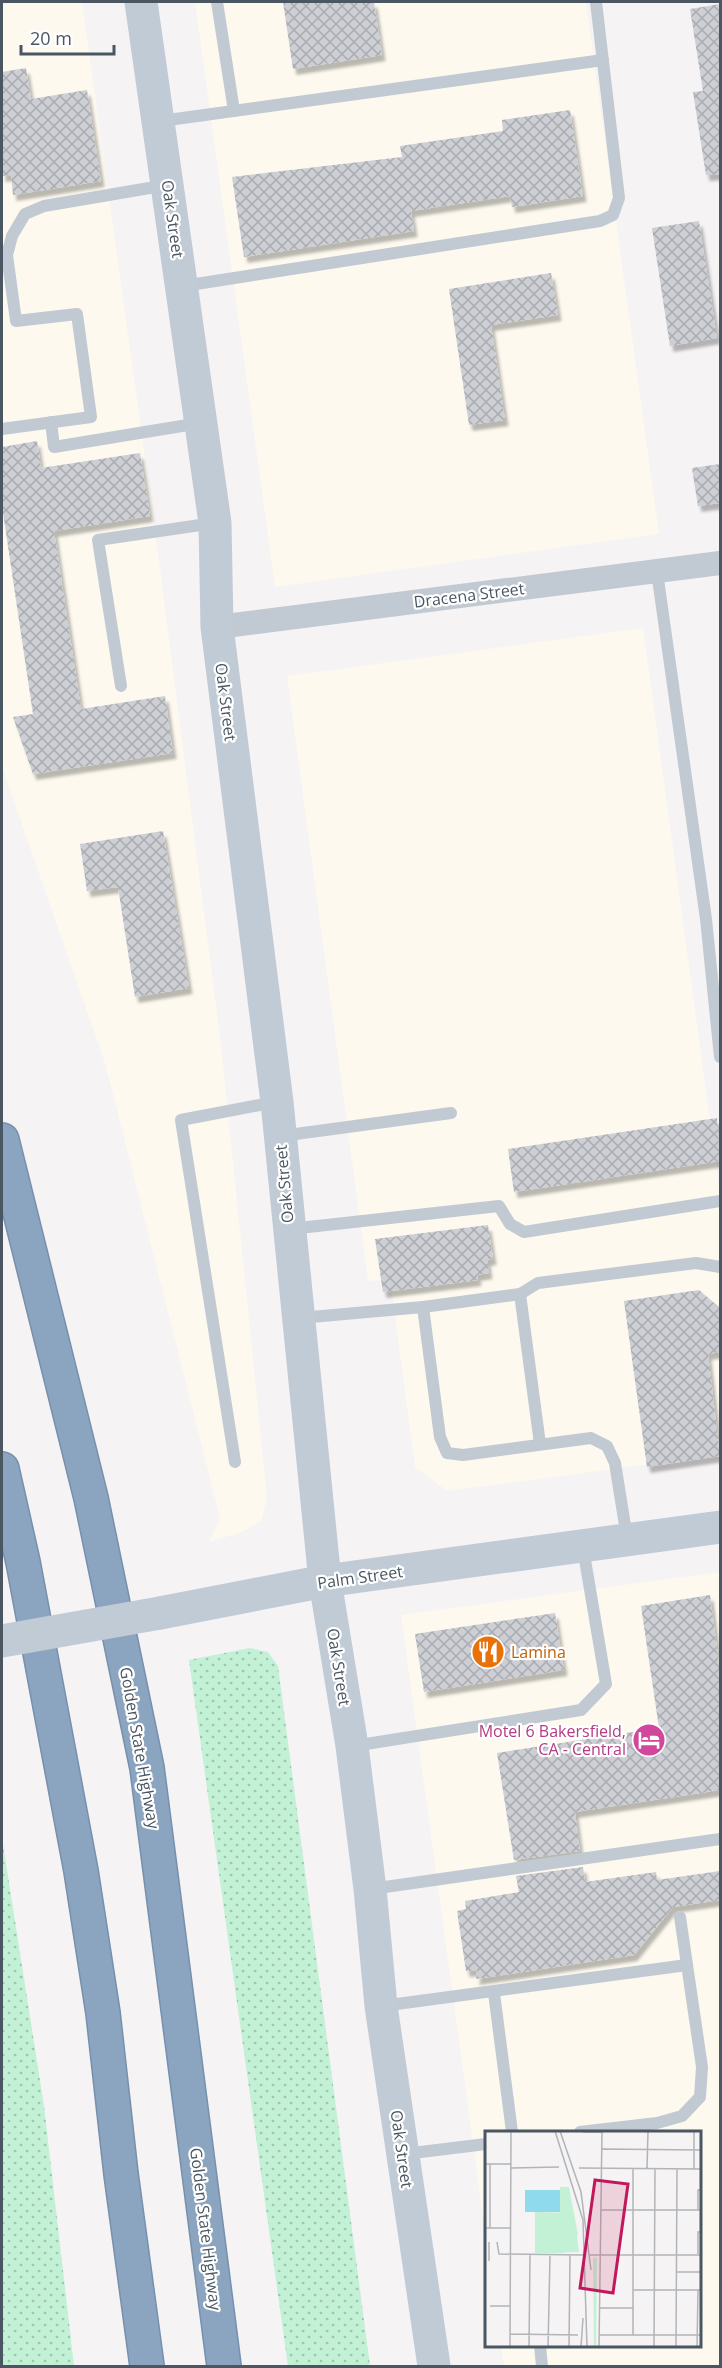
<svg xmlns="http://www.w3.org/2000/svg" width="722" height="2368" viewBox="0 0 722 2368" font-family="'Open Sans',sans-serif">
	<defs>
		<pattern id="grass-dots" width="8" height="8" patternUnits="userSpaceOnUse" patternTransform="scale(1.5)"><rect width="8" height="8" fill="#c3f1d5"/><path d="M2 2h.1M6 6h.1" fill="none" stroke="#a0c6b0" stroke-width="1.8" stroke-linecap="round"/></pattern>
		<pattern id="building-cross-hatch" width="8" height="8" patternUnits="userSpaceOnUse" patternTransform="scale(1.5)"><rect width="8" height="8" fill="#cdcfd5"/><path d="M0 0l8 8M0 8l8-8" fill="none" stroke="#a8abb0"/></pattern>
		<filter id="shadow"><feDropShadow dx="3.5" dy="6" stdDeviation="1.5" flood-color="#0004"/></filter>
	</defs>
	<rect width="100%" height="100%" fill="#f5f3f3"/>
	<!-- commercial -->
	<g fill="#fdf9ef">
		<path d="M 2,2 L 82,2 L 154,522 L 222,1053 L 267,1498 L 261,1521 L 242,1532 L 209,1542 L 220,1518 L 105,1063 L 2,767 Z"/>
		<path d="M 195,2 L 586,2 L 659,534 L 275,587 Z"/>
		<path d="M 643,628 L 720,1193 L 720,1455 L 447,1491 L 415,1467 L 390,1279 L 368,1281 L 287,676 Z"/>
		<path d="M 720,1572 L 720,2366 L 504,2366 L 501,2346 L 700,2346 L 700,2132 L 486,2132 L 486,2239 L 401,1615 Z"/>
	</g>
	<!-- grass -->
	<g fill="url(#grass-dots)">
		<path d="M 250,1648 L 268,1652 L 278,1666 L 370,2366 L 288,2366 L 189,1660 Z"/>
		<path d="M 2,1838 L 44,2106 L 74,2366 L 3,2366 Z"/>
	</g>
	<!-- building -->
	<g fill="url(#building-cross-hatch)" filter="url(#shadow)">
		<path d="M 283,2 L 374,2 L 382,55 L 293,69 Z"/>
		<path d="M 720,4 L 720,174 L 706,175 L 693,92 L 703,91 L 690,9 Z"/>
		<path d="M 26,68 L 31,99 L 87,90 L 101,181 L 13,195 L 11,175 L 2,176 L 2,72 Z"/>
		<path d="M 570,110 L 583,196 L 512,207 L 510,196 L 411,211 L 414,231 L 244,257 L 232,177 L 402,157 L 400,146 L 503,131 L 502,120 Z"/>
		<path d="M 699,221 L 717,338 L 670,346 L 652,228 Z"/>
		<path d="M 551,273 L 558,315 L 491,325 L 505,420 L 469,425 L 449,289 Z"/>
		<path d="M 37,441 L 41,468 L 140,453 L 150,516 L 54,531 L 81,709 L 165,696 L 173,753 L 33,774 L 13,717 L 33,714 L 2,506 L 2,447 Z"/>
		<path d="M 720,464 L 720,503 L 698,506 L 692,468 Z"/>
		<path d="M 163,831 L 189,988 L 135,997 L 118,887 L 87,891 L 80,844 Z"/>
		<path d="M 717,1118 L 720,1161 L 514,1192 L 508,1149 Z"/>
		<path d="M 488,1225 L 493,1259 L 487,1260 L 489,1273 L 477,1275 L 478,1280 L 383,1292 L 375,1239 Z"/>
		<path d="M 699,1290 L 720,1308 L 720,1352 L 708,1354 L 720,1456 L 647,1467 L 624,1301 Z"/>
		<path d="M 710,1595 L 720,1672 L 720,1790 L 575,1812 L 580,1851 L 514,1860 L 497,1753 L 659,1728 L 641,1606 Z"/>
		<path d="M 555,1613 L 564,1670 L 424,1692 L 415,1634 Z"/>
		<path d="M 583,1867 L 585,1882 L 656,1872 L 657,1880 L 720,1871 L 720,1900 L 673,1907 L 634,1955 L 476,1979 L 477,1970 L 466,1971 L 457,1911 L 466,1909 L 465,1901 L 519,1892 L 516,1876 Z"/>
	</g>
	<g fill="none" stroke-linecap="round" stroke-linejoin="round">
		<!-- highway casing -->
		<g stroke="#7690ad" stroke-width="36">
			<g id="highway">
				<path d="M 2,1140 L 91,1498 L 147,1768 L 224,2366"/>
				<path d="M 2,1469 L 23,1562 L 81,1871 L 103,2013 L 121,2174 L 147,2366"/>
			</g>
		</g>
		<!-- lane -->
		<g stroke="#c1cad2" stroke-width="12">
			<path d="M 217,2 L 234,111"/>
			<path d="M 161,121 L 603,60"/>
			<path d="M 183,286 L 600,221 L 613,215 L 619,198 L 596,2"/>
			<path d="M 51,422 L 54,447 L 200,423"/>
			<path d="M 2,429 L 91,417 L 77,314 L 16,321 L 7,255 L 12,236 L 25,214 L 44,206 L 167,185"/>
			<path d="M 657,572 L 706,919 L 720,1057"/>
			<path d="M 121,686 L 98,540 L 214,523"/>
			<path d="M 281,1136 L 451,1113"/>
			<path d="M 290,1229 L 499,1206 L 510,1224 L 524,1232 L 720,1201"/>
			<path d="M 520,1294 L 540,1444"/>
			<path d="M 423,1307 L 440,1437 L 447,1453 L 463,1455 L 591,1438 L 607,1446 L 615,1463 L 627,1538"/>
			<path d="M 300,1318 L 423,1307 L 520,1294 L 538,1283 L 696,1263 L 720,1267"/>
			<path d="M 235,1462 L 181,1120 L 275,1102"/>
			<path d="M 353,1746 L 581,1710 L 606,1684 L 583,1548"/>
			<path d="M 371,1889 L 720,1839"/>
			<path d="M 494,1993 L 512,2132"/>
			<path d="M 382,2006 L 687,1965"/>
			<path d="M 580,2132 L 657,2123 L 682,2116 L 700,2097 L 702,2067 L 680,1917"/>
			<path d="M 404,2154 L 486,2144"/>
			<path d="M 540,2346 L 542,2366"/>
		</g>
		<!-- street -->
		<path stroke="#c1cad2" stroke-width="24" d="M 217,627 L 720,563"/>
		<!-- secondary -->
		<g stroke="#c1cbd6" stroke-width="33">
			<path d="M 141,2 L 215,523 L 217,627 L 277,1102 L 325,1581 L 352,1746 L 370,1889 L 381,2006 L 434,2366"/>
			<path d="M 160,1613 L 325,1581 L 720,1527"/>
		</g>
		<!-- highway -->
		<use href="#highway" stroke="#8ba5c1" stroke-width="33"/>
		<!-- secondary-bridge -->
		<path stroke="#c1cbd6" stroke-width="33" d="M 2,1641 L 160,1613"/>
	</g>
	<!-- icons -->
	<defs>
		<g id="restaurant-disc" transform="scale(1.725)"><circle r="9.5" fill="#e8710a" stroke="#fff"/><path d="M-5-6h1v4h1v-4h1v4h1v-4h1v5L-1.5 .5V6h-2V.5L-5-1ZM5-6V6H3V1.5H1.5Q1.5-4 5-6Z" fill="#fff"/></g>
		<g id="hotel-disc" transform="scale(1.725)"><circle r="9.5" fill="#d1479c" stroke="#fff"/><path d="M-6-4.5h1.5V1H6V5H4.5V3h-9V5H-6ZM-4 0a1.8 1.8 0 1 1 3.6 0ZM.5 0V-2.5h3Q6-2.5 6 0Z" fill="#fff"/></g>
	</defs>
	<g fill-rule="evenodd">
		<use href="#restaurant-disc" x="488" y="1652"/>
		<use href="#hotel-disc" x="649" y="1740"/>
	</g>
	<g text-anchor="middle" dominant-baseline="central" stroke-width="4.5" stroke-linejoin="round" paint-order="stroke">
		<!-- street labels -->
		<g font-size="16" fill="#4a5661" stroke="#fff">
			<text transform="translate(173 219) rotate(82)">Oak Street</text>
			<text transform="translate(469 595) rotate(-7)">Dracena Street</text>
			<text transform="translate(226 702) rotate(83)">Oak Street</text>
			<text transform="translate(284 1184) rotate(-95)">Oak Street</text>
			<text transform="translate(360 1577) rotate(-8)">Palm Street</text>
			<text transform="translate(339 1667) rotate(81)">Oak Street</text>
			<text transform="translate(140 1748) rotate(80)">Golden State Highway</text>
			<text transform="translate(402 2149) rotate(82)">Oak Street</text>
			<text transform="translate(206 2229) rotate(83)">Golden State Highway</text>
		</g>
		<!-- food labels -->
		<g font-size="16" fill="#c56008" stroke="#fff" text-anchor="start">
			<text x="511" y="1652">Lamina</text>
		</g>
		<!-- hotel labels -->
		<g font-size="16" fill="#b23c85" stroke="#fff" text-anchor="end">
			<text x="626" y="1731">Motel 6 Bakersfield,<tspan x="626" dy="18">CA - Central</tspan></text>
		</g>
	</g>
	<!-- overview -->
	<g transform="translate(485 2131)">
		<rect width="216" height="216" fill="#f5f3f3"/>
		<path d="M 75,56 L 84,56 L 93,104 L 79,104 L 79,122 L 55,122 L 75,81 ZM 108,126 L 112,127 L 111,216 L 109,216 Z" fill="#c3f1d5"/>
		<path d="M 50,81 L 89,82 L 94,121 L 50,122 Z" fill="#c3f1d5"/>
		<path d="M 40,59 L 75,59 L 75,81 L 40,81 Z" fill="#90daee"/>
		<path fill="none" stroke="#b1b4b9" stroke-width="1.5" d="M 70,0 L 98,89 L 102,216M 75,0 L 96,61 L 106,139M 98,1 L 117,1M 116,18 L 216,19M 0,33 L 26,33M 26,37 L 74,36M 94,37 L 216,38M 162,38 L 163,0M 209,38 L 209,0M 116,79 L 216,79M 213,79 L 213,59 L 216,59M 0,97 L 26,97M 5,97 L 5,33M 12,111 L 14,123 L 98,124M 213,123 L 213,101 L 216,101M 105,124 L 216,124M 4,130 L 4,111M 191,141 L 216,141M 148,159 L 216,159M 5,175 L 25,175M 115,177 L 148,177M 25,203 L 93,204M 115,204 L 216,204M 148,204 L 148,38M 25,216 L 26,0M 44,216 L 45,124M 63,216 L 65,125M 84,216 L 85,124M 96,216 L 98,187M 114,216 L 117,0M 169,216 L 170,38M 191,216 L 192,38M 212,216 L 213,159"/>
		<path fill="#c2185b" fill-opacity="0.15" stroke="#c2185b" stroke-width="3" d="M 110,49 L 143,53 L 128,162 L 95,157 Z"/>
		<rect width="216" height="216" fill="none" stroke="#4a5661" stroke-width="3"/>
	</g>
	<!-- border -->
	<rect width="722" height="2368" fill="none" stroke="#4a5661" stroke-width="6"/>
	<!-- scale -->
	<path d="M21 45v9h93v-9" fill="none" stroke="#4a5661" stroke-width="3"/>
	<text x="30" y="45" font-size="18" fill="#4a5661" stroke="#ffffff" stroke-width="4.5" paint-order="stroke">20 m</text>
</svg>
